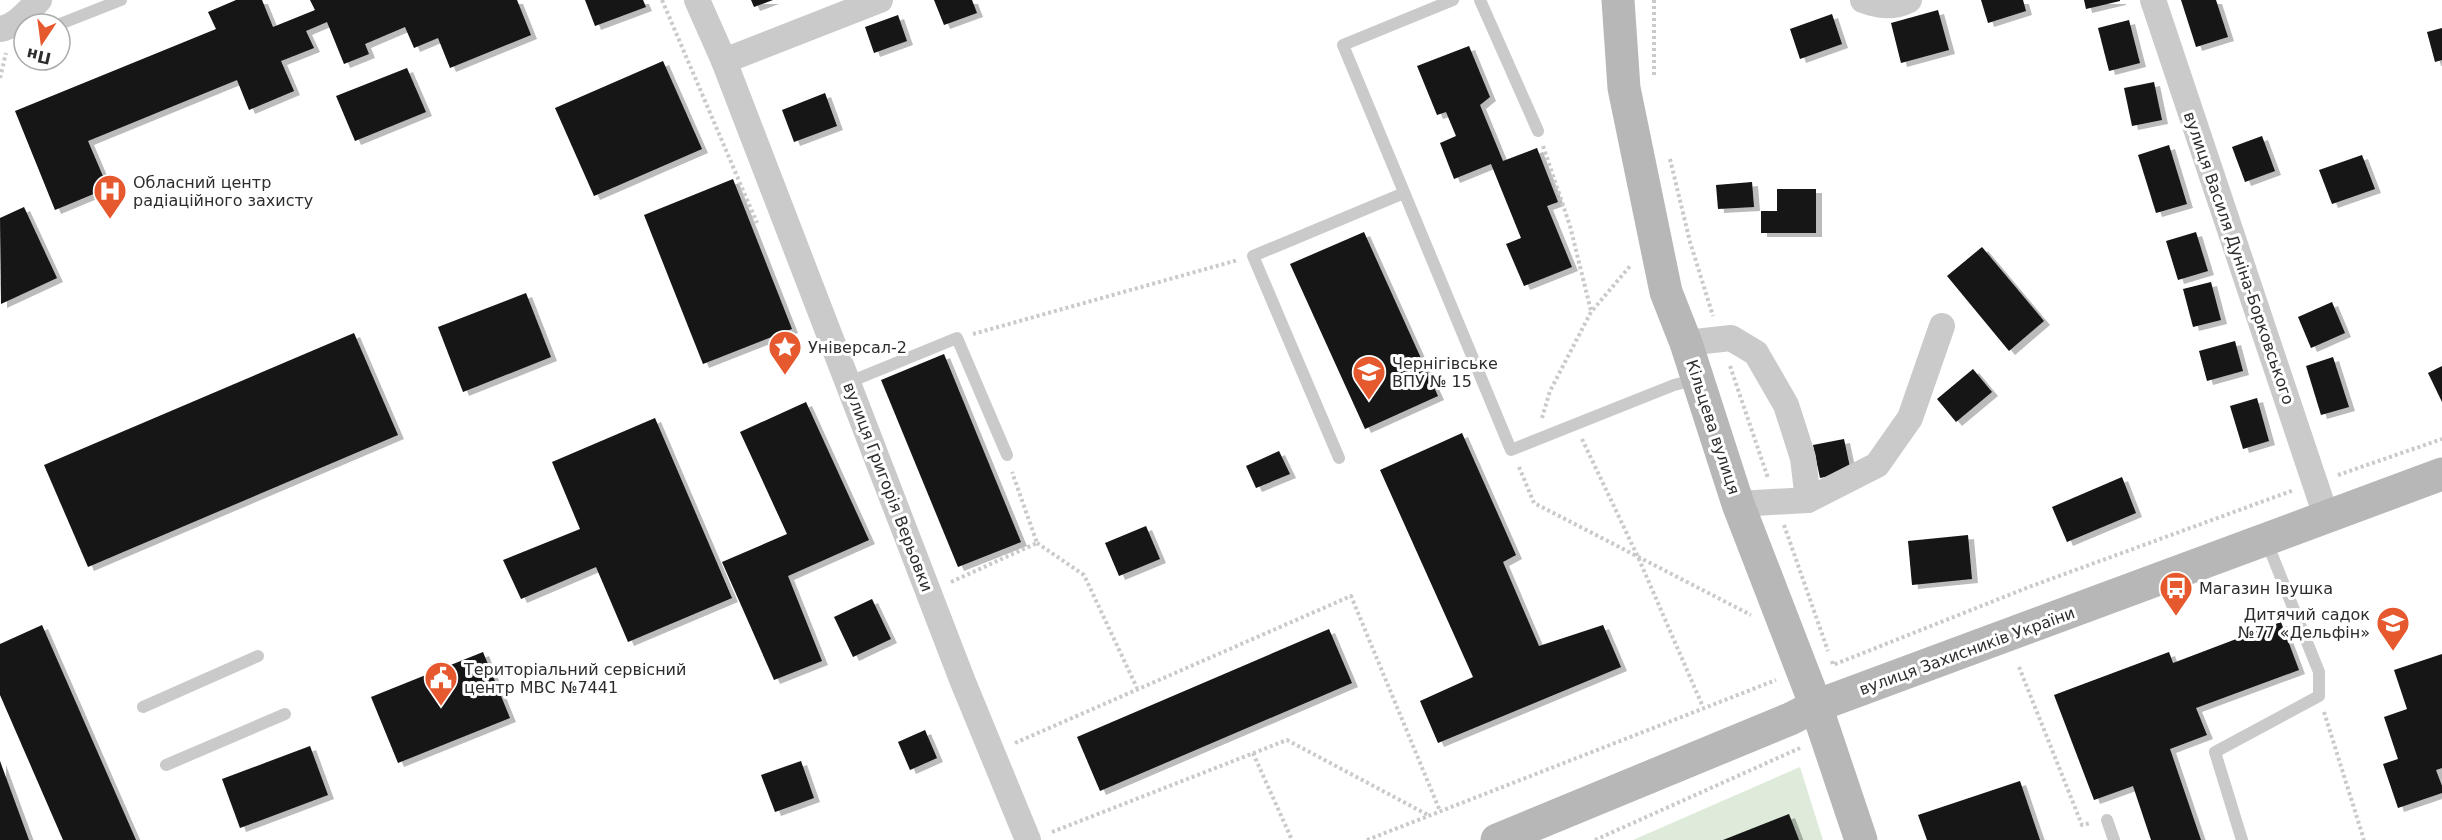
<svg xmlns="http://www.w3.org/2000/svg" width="2442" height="840" viewBox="0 0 2442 840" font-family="'DejaVu Sans',sans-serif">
	<defs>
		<filter id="shadow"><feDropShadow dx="6" dy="4" stdDeviation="0" flood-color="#0004"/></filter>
	</defs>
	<rect width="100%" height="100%" fill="#fff"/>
	<!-- green -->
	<path fill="#deebda" d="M 1800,767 L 1823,840 L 1633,840 Z"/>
	<!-- building -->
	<g fill="#141414" filter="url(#shadow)">
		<path d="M 236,0 L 262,0 L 273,27 L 315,10 L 310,0 L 517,0 L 531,35 L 450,68 L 438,38 L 414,48 L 405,27 L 365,44 L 369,54 L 344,64 L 327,22 L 306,31 L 314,48 L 281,61 L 294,91 L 249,110 L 237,80 L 88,141 L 108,188 L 55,210 L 15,111 L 216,29 L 208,12 Z"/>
		<path d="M 585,0 L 643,0 L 646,7 L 595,26 Z"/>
		<path d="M 751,0 L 773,0 L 754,7 Z"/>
		<path d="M 934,0 L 972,0 L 977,13 L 944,25 Z"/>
		<path d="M 1981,0 L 2023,0 L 2026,11 L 1988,23 Z"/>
		<path d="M 2084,0 L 2120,0 L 2120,1 L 2086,9 Z"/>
		<path d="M 2181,0 L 2216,0 L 2228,37 L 2196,47 Z"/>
		<path d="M 1938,10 L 1949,50 L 1901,63 L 1891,23 Z"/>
		<path d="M 1832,14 L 1842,44 L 1800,59 L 1790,29 Z"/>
		<path d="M 898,15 L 907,41 L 874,53 L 865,27 Z"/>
		<path d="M 2129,20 L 2140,63 L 2109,71 L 2098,28 Z"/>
		<path d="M 2442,28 L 2442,60 L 2435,62 L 2427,32 Z"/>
		<path d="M 1469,46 L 1490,97 L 1480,105 L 1503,161 L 1537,148 L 1558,202 L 1547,206 L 1572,267 L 1524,286 L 1506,244 L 1521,238 L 1491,164 L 1454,179 L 1440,143 L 1456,136 L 1446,112 L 1437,115 L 1417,66 Z"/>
		<path d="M 663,61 L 702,149 L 594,196 L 555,108 Z"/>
		<path d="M 407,68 L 426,112 L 355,141 L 336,96 Z"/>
		<path d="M 2154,82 L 2162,120 L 2132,126 L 2124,88 Z"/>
		<path d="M 825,93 L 837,126 L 794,142 L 782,110 Z"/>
		<path d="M 2262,136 L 2275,171 L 2245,182 L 2232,147 Z"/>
		<path d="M 2169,145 L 2187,204 L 2156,213 L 2138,155 Z"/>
		<path d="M 2362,155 L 2375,189 L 2332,204 L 2319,170 Z"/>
		<path d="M 733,179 L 792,329 L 703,364 L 644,215 Z"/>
		<path d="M 1752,182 L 1754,207 L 1718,209 L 1716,185 Z"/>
		<path d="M 1777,189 L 1816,189 L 1816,233 L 1761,233 L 1761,211 L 1777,211 Z"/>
		<path d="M 24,207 L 57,278 L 1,304 L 0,218 Z"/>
		<path d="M 1364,232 L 1438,396 L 1365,429 L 1290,264 Z"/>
		<path d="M 2196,232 L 2208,271 L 2178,280 L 2166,241 Z"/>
		<path d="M 1982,247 L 2044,321 L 2009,351 L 1947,276 Z"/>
		<path d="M 2211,282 L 2221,320 L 2193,327 L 2183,289 Z"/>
		<path d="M 526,293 L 551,357 L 463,392 L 438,327 Z"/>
		<path d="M 2332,302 L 2345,333 L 2311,348 L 2298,317 Z"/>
		<path d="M 354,333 L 398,435 L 88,567 L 44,465 Z"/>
		<path d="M 2235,341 L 2243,371 L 2207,381 L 2199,351 Z"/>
		<path d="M 944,354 L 1021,542 L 958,567 L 881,380 Z"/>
		<path d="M 2333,357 L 2349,407 L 2321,415 L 2306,366 Z"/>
		<path d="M 2442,366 L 2442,402 L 2428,373 Z"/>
		<path d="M 1973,369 L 1992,392 L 1956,422 L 1937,399 Z"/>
		<path d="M 2257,398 L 2269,441 L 2243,449 L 2230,406 Z"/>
		<path d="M 806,402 L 869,540 L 788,576 L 822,661 L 774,680 L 722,562 L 787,534 L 740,432 Z"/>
		<path d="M 655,418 L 732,598 L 628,642 L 596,567 L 521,599 L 503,560 L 580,529 L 552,462 Z"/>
		<path d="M 1462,433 L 1516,555 L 1503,562 L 1539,646 L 1603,625 L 1621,667 L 1438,743 L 1420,701 L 1473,677 L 1380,470 Z"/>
		<path d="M 1844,439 L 1851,472 L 1820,478 L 1813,445 Z"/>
		<path d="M 1279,451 L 1290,474 L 1256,488 L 1246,466 Z"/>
		<path d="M 2122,477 L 2136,513 L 2067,542 L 2052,507 Z"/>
		<path d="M 1146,526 L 1160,559 L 1119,576 L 1105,543 Z"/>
		<path d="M 1968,535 L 1972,579 L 1912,585 L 1908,541 Z"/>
		<path d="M 872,599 L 891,639 L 853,657 L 834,617 Z"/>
		<path d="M 2281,622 L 2299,670 L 2196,708 L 2207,735 L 2170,749 L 2201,840 L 2151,840 L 2133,786 L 2094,800 L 2054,695 L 2169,652 L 2173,663 Z"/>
		<path d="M 42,625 L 136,840 L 63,840 L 0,695 L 0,644 Z"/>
		<path d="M 1329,629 L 1352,683 L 1100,791 L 1077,737 Z"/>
		<path d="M 483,652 L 510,718 L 398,763 L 371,697 Z"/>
		<path d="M 2442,654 L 2442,768 L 2436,770 L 2442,786 L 2442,793 L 2398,808 L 2383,764 L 2398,759 L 2384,717 L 2407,709 L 2394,670 Z"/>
		<path d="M 925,730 L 937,758 L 910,770 L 898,742 Z"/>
		<path d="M 310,746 L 328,795 L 240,828 L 222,779 Z"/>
		<path d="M 801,761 L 814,798 L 775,812 L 761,775 Z"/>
		<path d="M 0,762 L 0,761 L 29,840 L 0,840 Z"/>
		<path d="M 2020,781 L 2040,840 L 1927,840 L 1918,815 Z"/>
		<path d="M 1789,814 L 1799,840 L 1723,840 Z"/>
	</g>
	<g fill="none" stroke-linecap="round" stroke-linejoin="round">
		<!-- path -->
		<g stroke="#cacaca" stroke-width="4" stroke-dasharray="3 3" stroke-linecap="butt">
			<path d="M 662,0 L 757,223"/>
			<path d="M 1654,0 L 1654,75"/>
			<path d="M 0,78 L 6,53"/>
			<path d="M 1543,146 L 1570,226 L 1591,311"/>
			<path d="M 1670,159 L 1690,242 L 1713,316"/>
			<path d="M 973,334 L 1238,260"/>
			<path d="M 1730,366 L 1768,478"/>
			<path d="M 1542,418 L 1550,391 L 1591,312 L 1631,265"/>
			<path d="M 1582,439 L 1638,557 L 1703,707"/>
			<path d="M 1519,467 L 1534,503 L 1751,615"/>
			<path d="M 2338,475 L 2442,439"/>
			<path d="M 1784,525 L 1828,651"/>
			<path d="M 1037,543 L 1084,575 L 1137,688"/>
			<path d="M 951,582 L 1037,543 L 1012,472"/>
			<path d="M 1832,661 L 1833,665 L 2029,587 L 2294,490"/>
			<path d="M 2019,667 L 2082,825 L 2091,823"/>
			<path d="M 2324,712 L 2364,840"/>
			<path d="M 1015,743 L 1351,596 L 1440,811"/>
			<path d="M 1253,753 L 1292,840"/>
			<path d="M 1052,832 L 1287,740 L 1428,815"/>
			<path d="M 1367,840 L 1776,680"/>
			<path d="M 1595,840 L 1800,748"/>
		</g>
		<!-- lane -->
		<g stroke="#cacaca" stroke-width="12">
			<path d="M 1453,0 L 1343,45 L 1511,450 L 1674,385 L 1697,379"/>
			<path d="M 1480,0 L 1538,131"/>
			<path d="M 60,24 L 121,0"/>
			<path d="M 847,383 L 957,338 L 1007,455"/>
			<path d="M 1339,458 L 1253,256 L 1404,193"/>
			<path d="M 143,707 L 258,656"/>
			<path d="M 166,765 L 285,714"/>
			<path d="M 2107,820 L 2114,840"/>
			<path d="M 2242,840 L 2215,752 L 2319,696 L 2319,672 L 2266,540"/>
		</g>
		<!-- street -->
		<g stroke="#cacaca" stroke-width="26">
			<path d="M 697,0 L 724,61 L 963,682 L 1028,840"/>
			<path d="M 1863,0 C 1879,6 1893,8 1909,0"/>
			<path d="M 2153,0 L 2326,516"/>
			<path d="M 0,29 C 16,27 28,11 39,0"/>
			<path d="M 724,61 L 880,0"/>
			<path d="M 1686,343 L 1731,338 L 1756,353 L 1786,405 L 1803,458 L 1808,500"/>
			<path d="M 1738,504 L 1808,500 L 1877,465 L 1910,418 L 1942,326"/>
		</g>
		<!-- secondary -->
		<g stroke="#b7b7b7" stroke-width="33">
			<path d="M 1618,0 L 1624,88 L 1666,292 L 1686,343 L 1738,504 L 1816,706 L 1861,840"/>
			<path d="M 1497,840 L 1790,719 L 1816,706 L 2442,474"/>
		</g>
	</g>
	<!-- icons -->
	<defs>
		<g id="hospital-pin" transform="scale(1.725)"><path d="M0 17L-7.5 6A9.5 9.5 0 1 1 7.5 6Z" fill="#e6582d" stroke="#fff"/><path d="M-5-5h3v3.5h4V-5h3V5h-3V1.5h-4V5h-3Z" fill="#fff"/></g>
		<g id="sight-pin" transform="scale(1.725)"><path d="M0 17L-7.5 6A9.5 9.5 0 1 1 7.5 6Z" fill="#e6582d" stroke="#fff"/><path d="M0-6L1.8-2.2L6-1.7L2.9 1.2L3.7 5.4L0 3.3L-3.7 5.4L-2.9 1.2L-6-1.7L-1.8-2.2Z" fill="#fff"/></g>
		<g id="university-pin" transform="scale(1.725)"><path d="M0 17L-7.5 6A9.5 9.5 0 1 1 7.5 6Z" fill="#e6582d" stroke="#fff"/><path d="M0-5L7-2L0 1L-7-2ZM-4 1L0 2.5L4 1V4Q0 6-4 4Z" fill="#fff"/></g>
		<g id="bus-pin" transform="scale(1.725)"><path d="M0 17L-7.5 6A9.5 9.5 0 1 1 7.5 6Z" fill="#e6582d" stroke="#fff"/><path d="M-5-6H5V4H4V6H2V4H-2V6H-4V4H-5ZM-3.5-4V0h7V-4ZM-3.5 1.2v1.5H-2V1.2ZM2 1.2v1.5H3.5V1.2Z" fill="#fff"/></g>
		<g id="school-pin" transform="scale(1.725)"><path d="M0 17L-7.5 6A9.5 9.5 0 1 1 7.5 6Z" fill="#e6582d" stroke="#fff"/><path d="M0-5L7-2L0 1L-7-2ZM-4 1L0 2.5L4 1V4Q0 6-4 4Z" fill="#fff"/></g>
		<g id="civic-pin" transform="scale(1.725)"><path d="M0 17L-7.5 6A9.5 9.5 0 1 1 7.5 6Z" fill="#e6582d" stroke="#fff"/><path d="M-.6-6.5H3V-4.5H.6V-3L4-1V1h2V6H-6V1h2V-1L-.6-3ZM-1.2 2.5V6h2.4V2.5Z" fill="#fff"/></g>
	</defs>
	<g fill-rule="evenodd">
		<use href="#hospital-pin" x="110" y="191"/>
		<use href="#sight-pin" x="785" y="347"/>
		<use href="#university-pin" x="1369" y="372"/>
		<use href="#bus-pin" x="2176" y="588"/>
		<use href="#school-pin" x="2393" y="623"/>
		<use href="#civic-pin" x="441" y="678"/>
	</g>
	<g text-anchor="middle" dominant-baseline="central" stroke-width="6" stroke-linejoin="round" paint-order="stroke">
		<!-- poi labels -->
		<g font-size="16" fill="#2d2d2d" stroke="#fff" text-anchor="start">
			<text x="133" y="182">Обласний центр<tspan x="133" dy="18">радіаційного захисту</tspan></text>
			<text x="808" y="347">Універсал-2</text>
			<text x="1392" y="363">Чернігівське<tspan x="1392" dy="18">ВПУ № 15</tspan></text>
			<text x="2199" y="588">Магазин Івушка</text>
			<text x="2370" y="614" text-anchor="end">Дитячий садок<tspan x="2370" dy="18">№77 «Дельфін»</tspan></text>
			<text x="464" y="669">Територіальний сервісний<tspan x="464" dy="18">центр МВС №7441</tspan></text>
		</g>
		<!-- street labels -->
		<g font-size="16" fill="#2d2d2d" stroke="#fff">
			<text transform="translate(2239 258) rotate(71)">вулиця Василя Дуніна-Борковського</text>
			<text transform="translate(1713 427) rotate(72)">Кільцева вулиця</text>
			<text transform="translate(888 487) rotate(69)">вулиця Григорія Верьовки</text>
			<text transform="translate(1967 651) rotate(-20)">вулиця Захисників України</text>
		</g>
	</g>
	<!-- north arrow -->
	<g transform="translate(42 42) rotate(193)"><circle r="28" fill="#ffffff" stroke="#ababab" stroke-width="1.5"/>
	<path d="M0-4.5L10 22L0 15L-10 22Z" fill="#e6582d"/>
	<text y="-9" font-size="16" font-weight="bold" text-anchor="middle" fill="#2d2d2d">Пн</text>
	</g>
</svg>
